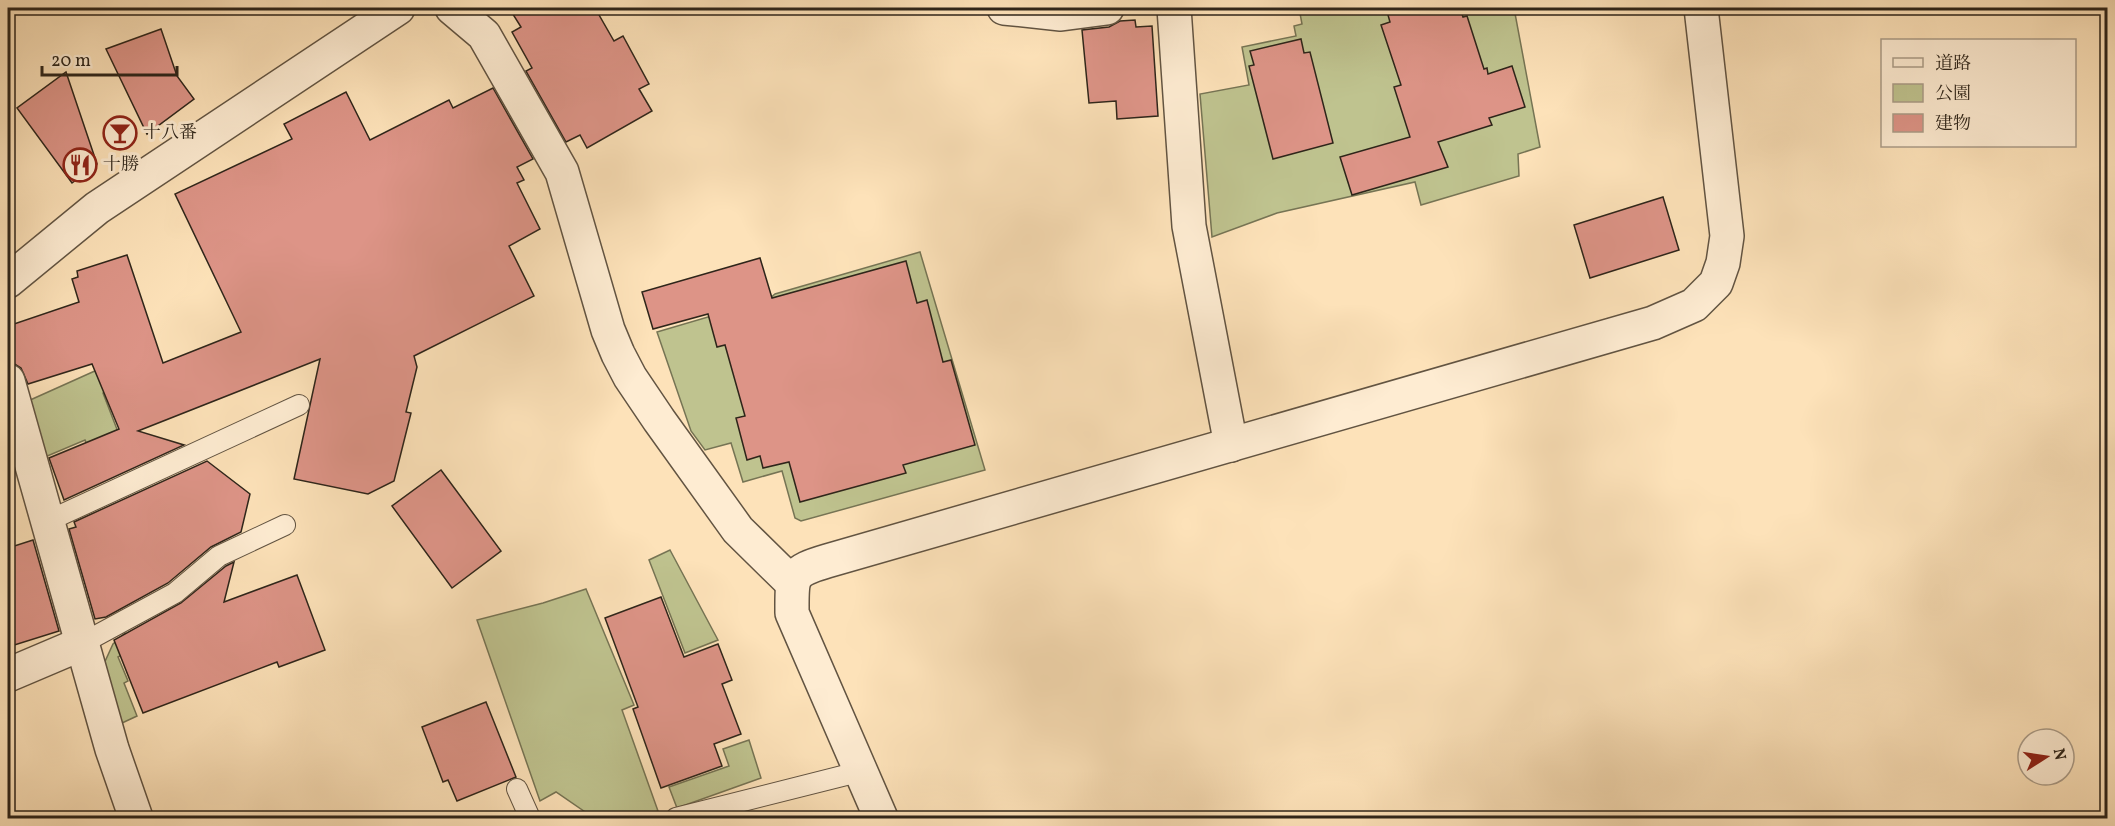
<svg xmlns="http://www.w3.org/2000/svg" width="2115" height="826" viewBox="0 0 2115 826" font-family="Vollkorn,'Noto Serif JP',serif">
	<rect width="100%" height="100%" fill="#fde2b9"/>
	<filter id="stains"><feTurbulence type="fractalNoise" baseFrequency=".00333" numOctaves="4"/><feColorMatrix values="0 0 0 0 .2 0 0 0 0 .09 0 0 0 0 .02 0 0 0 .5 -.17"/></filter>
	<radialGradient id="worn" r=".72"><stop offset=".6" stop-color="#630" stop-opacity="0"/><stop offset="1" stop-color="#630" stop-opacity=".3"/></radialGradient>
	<!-- green -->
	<g fill="#bfc38f" stroke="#767454" stroke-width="1.5">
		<path d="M 1299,8 L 1514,8 L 1540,147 L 1518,154 L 1519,176 L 1421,205 L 1415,182 L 1277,213 L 1212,237 L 1200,94 L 1249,85 L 1242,47 L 1296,36 L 1294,26 L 1302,24 Z"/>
		<path d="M 920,252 L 985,470 L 801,521 L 795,518 L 782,471 L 743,482 L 731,443 L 705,450 L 691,431 L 657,332 L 769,299 L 775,294 Z"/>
		<path d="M 146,348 L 111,388 L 103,393 L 130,463 L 100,477 L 85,440 L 45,457 L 28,401 Z"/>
		<path d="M 670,550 L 718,640 L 685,653 L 649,560 Z"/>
		<path d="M 586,589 L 634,705 L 622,710 L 658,811 L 637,818 L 594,818 L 556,792 L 540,801 L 477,620 L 543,603 Z"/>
		<path d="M 125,633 L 131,651 L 118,657 L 128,681 L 124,683 L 137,716 L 120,724 L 102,668 L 113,644 Z"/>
		<path d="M 749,740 L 761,778 L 677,808 L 669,787 L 729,766 L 723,749 Z"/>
	</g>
	<!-- building -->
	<g fill="#dd9487" stroke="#2e251a" stroke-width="1.5">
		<path d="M 509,8 L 595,8 L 614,41 L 623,36 L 649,84 L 639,89 L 652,111 L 587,148 L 580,135 L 566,142 L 526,71 L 532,68 L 512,32 L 521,27 Z"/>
		<path d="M 1386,8 L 1460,8 L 1463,17 L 1467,16 L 1484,69 L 1487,68 L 1488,74 L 1512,66 L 1525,107 L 1489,118 L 1492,125 L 1438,142 L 1448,167 L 1352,195 L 1340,157 L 1410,137 L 1394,87 L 1401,85 L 1381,25 L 1390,22 Z"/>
		<path d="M 1135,20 L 1136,27 L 1152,26 L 1158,116 L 1117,119 L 1116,101 L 1089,103 L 1082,30 L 1109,27 L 1120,21 Z"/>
		<path d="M 161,29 L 177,76 L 194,99 L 147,134 L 106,49 Z"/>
		<path d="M 1301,39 L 1304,53 L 1310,52 L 1333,143 L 1273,159 L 1249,66 L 1254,65 L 1250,51 Z"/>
		<path d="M 66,72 L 97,164 L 72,183 L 17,108 Z"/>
		<path d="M 493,88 L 533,159 L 517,167 L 524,180 L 517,183 L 540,229 L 509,246 L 534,296 L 414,356 L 417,367 L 406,412 L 411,413 L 394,481 L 368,494 L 294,479 L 320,359 L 138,431 L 184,445 L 64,500 L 49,458 L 119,429 L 92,364 L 28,384 L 21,368 L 13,363 L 8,363 L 8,326 L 79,302 L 72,279 L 78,277 L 77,271 L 127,255 L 163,363 L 241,332 L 175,194 L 292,139 L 284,124 L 346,92 L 370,140 L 449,100 L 453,108 Z"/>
		<path d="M 1663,197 L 1679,250 L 1590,278 L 1574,225 Z"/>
		<path d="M 760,258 L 772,298 L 906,261 L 917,303 L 927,300 L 943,362 L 951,360 L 975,445 L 903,465 L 906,473 L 800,502 L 789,462 L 763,468 L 760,456 L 747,460 L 736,418 L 745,416 L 725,345 L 717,347 L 708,314 L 653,329 L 642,292 Z"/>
		<path d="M 207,461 L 250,494 L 241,532 L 211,547 L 168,583 L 106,617 L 95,619 L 69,529 L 76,527 L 74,522 Z"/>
		<path d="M 441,470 L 501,551 L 452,588 L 392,506 Z"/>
		<path d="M 33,540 L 59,631 L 8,647 L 8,548 Z"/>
		<path d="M 234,562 L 224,602 L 297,575 L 325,650 L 279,667 L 277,662 L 143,713 L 114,640 L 181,603 L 226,566 Z"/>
		<path d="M 661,597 L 684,657 L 718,644 L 732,680 L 722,684 L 741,734 L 714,744 L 722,766 L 661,788 L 633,709 L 638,707 L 605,618 Z"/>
		<path d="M 486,702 L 516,777 L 457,801 L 448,780 L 443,782 L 422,727 Z"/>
	</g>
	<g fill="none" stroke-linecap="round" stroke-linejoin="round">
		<!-- service casing -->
		<g stroke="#625442" stroke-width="22">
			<g id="service">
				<path d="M 48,521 L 299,405"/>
				<path d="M 81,644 L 175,593 L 219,556 L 285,525"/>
				<path d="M 517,789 L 530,818"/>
				<path d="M 676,818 L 862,771"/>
			</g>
		</g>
		<!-- minor casing -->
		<g stroke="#625442" stroke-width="36">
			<g id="minor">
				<path d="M 452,8 L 484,35 L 562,172 L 608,330 L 618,354 L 630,377 L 659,420 L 738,530 L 792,583"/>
				<path d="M 1004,8 L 1061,14 L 1107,8"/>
				<path d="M 1174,8 L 1189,226 L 1231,445"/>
				<path d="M 8,381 L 112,749 L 136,818"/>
				<path d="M 8,675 L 81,644"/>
			</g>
		</g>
		<!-- tertiary casing -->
		<g stroke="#625442" stroke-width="36">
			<g id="tertiary">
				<path d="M 8,281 L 97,208 L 398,8"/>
				<path d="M 881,818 L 792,613 C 792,576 790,572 827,561 L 1653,323 L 1694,305 L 1716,283 L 1723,263 L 1727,236 L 1701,8"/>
			</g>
		</g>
		<!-- service -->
		<use href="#service" stroke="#feecd2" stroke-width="20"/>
		<!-- minor -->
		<use href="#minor" stroke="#feecd2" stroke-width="33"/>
		<!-- tertiary -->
		<use href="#tertiary" stroke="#feecd2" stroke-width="33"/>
	</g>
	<!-- icons -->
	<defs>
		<g id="bar-ring" transform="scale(1.725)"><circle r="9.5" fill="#feecd2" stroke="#8f2418" stroke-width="1.5"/><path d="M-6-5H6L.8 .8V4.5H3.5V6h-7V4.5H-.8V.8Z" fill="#8f2418"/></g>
		<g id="restaurant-ring" transform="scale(1.725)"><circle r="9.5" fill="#feecd2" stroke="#8f2418" stroke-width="1.5"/><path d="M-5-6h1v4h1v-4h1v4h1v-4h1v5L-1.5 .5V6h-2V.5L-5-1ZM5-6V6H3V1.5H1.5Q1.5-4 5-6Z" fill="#8f2418"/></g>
	</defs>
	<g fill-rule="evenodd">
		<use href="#bar-ring" x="120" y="133"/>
		<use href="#restaurant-ring" x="80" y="165"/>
	</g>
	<g text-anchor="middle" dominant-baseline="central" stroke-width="6" stroke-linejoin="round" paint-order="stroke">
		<!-- poi labels -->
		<g font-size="18" fill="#2e251a" stroke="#feecd2" text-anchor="start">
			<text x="143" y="133">十八番</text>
			<text x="103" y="165">十勝</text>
		</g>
	</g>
	<!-- margin -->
	<rect width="2115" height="826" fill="none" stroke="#fde2b9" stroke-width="30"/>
	<rect x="9" y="9" width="2097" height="808" fill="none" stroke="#2e251a" stroke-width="3"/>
	<rect x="15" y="15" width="2085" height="796" fill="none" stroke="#2e251a" stroke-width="1.5"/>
	<!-- legend -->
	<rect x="1881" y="39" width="195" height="108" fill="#feecd2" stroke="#ab9c88" stroke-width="1.5"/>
	<rect x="1893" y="58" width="30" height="9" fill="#feecd2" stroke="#ab9c88" stroke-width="1.5"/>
	<text x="1935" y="69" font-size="18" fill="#2e251a">道路</text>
	<rect x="1893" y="84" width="30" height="18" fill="#bfc38f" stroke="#ab9c88" stroke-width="1.5"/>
	<text x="1935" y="99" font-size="18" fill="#2e251a">公園</text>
	<rect x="1893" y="114" width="30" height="18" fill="#dd9487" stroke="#ab9c88" stroke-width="1.5"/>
	<text x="1935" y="129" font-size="18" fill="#2e251a">建物</text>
	<!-- north arrow -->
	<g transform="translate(2046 757) rotate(78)"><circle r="28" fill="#feecd2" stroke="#ab9c88" stroke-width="1.5"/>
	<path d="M0-4.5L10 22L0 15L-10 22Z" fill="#8f2418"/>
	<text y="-9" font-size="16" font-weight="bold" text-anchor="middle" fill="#2e251a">N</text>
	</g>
	<!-- scale -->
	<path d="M42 66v9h135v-9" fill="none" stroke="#2e251a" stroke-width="3"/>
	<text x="51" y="66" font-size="18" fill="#2e251a" stroke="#feecd2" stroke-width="4.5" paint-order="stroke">20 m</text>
	<rect width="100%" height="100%" filter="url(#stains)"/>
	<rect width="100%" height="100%" fill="url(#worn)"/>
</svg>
